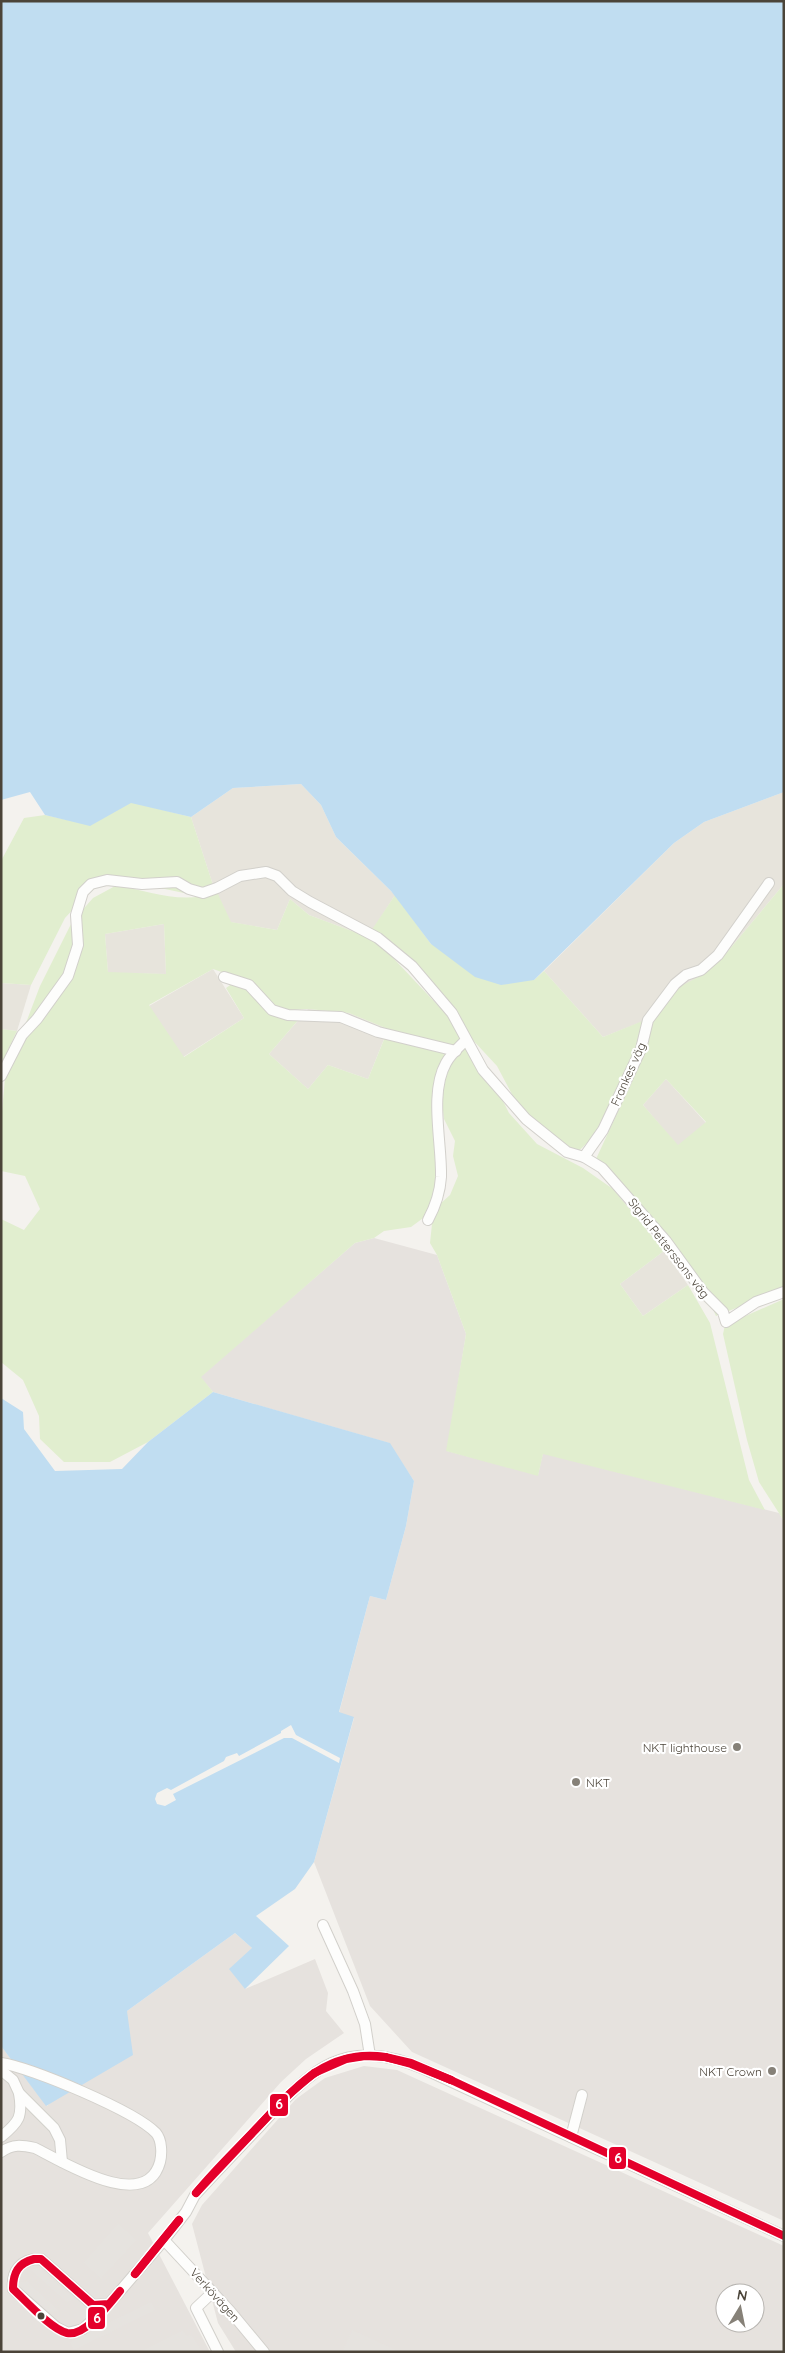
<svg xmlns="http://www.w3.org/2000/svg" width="785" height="2353" viewBox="0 0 785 2353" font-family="Quicksand,sans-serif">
	<rect width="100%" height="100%" fill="#f4f2ee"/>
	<!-- residential -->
	<g fill="#e7e4dc">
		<path d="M 301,784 L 321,805 L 336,837 L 395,895 L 368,937 L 309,915 L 290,899 L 277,930 L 230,922 L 213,885 L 191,817 L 233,788 Z"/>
		<path d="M 784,792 L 784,884 L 723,957 L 654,1017 L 603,1037 L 544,971 L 674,843 L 704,822 Z"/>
		<path d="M 164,924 L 166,974 L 108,973 L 105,934 Z"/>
		<path d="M 213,969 L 244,1018 L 183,1057 L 149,1006 Z"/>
		<path d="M 1,983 L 31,985 L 17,1031 L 1,1029 Z"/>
		<path d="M 308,1009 L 349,1013 L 388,1029 L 368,1079 L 328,1065 L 308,1089 L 269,1054 Z"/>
		<path d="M 666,1079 L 706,1123 L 678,1146 L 643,1105 Z"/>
		<path d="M 664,1251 L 688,1285 L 643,1316 L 620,1284 Z"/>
	</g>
	<!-- industrial -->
	<g fill="#e6e2de" fill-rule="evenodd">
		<path d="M 374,1238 L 437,1255 L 466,1334 L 447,1451 L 538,1475 L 543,1453 L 779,1513 L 784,1521 L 784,2221 L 412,2052 L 370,2006 L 314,1862 L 354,1718 L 339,1713 L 370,1596 L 386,1600 L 406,1526 L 414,1481 L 389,1443 L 213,1392 L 200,1377 L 355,1243 Z"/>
		<path d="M 235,1933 L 252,1948 L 245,1989 L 315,1959 L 328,1993 L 326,2011 L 344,2033 L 306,2059 L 281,2082 L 148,2233 L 210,2352 L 1,2352 L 1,2046 L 47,2106 L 127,2011 Z"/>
		<path d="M 364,2066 L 397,2070 L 784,2246 L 784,2352 L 236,2352 L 218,2323 L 192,2224 L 202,2205 L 296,2099 L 325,2078 ZM 725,2293 L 755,2293 L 755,2323 L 725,2323 Z"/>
	</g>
	<!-- green -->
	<g fill="#e1eecf" fill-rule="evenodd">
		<path d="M 131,802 L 191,817 L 213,885 L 200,892 L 184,893 L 112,878 L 88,893 L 65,918 L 31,985 L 1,983 L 1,861 L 24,818 L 45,815 L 90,825 Z"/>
		<path d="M 784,884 L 784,1289 L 716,1316 C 690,1254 643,1204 596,1159 L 645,1053 L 654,1017 L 681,986 L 704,974 L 723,957 ZM 666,1079 L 706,1122 L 678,1145 L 643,1105 Z"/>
		<path d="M 117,885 C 150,892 184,905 217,892 L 231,922 L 277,930 L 290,899 L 309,915 L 368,937 L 380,944 L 446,1014 L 462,1038 L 454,1047 L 388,1029 L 349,1013 L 308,1009 L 290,1010 L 274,1005 L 253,983 L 213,969 L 149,1005 L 184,1057 L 244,1018 L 226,988 L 233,983 L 244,986 L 269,1012 L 300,1018 L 269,1054 L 308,1089 L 328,1065 L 368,1079 L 385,1037 L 449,1053 L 444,1061 L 438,1178 L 433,1201 L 426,1216 L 411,1227 L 384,1231 L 374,1238 L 355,1243 L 201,1377 L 213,1392 L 148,1442 L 110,1462 L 64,1462 L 40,1439 L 39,1416 L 23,1380 L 1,1362 L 1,1219 L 24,1230 L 40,1209 L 25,1176 L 1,1171 L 1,1123 L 5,1078 L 40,986 L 72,922 L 93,898 ZM 164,924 L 166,974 L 108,972 L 105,934 Z"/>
		<path d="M 395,895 L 431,944 L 534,980 L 544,971 L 603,1037 L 645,1020 C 637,1056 607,1131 577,1152 L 538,1132 L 522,1113 L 497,1066 L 470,1037 L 452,1009 L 371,931 Z"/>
		<path d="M 1,1029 L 17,1031 L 1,1065 Z"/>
		<path d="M 465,1047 L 490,1075 L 509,1113 L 537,1144 L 583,1168 L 613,1189 L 664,1251 L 620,1284 L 643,1316 L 688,1285 L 710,1323 L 749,1480 L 765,1510 L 543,1454 L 538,1476 L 446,1451 L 466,1334 L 437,1255 L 430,1243 L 432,1224 L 440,1204 L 450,1195 L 458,1176 L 453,1156 L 455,1141 L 444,1119 L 442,1102 L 444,1083 L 450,1066 Z"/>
		<path d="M 784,1299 L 784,1521 L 759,1482 L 747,1440 L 723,1334 L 725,1325 Z"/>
	</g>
	<!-- parking -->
	<g fill="#e6e3df">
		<path d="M 118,2223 L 137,2240 L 101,2279 L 83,2263 Z"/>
		<path d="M 39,2268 L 75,2299 L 66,2302 L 30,2270 Z"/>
		<path d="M 27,2281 L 60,2311 L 48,2312 L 16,2283 Z"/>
		<path d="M 151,2302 L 155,2310 L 74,2350 L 70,2342 Z"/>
		<path d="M 183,2330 L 187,2336 L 192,2335 L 203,2352 L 139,2352 Z"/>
		<path d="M 352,2330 L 400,2352 L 342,2352 Z"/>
	</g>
	<!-- water -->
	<g fill="#c0ddf1">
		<path d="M 1,1 L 784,1 L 784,792 L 704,822 L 674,843 L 534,980 L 501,985 L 475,977 L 431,944 L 391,891 L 336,837 L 321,805 L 301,784 L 233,788 L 191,817 L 131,803 L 90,826 L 45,815 L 30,792 L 1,800 Z"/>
		<path d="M 213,1392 L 390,1443 L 414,1481 L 406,1526 L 386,1600 L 370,1596 L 339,1712 L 354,1717 L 314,1862 L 295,1889 L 256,1916 L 289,1946 L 245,1989 L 229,1969 L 252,1948 L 235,1933 L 127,2011 L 133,2055 L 46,2106 L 1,2046 L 1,1398 L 23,1412 L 24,1429 L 55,1471 L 122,1469 L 148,1442 Z"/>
	</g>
	<!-- pier -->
	<path fill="#f4f2ee" d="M 291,1725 L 296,1735 L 340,1758 L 339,1763 L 292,1738 L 284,1738 L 173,1794 L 176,1800 L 165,1806 L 157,1804 L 155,1799 L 157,1793 L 167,1788 L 171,1790 L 224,1761 L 226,1757 L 237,1753 L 239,1756 L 281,1733 L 281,1731 Z"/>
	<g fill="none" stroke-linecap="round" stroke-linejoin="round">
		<!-- street casing -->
		<g stroke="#d2d0cb" stroke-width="12">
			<g id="street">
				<path d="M 224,977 L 249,985 L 272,1010 L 288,1015 L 341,1017 L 378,1032 L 456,1051"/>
				<path d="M 1,1076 L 22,1035 L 37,1019 L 68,976 L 78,945 L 76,915 L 83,892 L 91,884 L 107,880 L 142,884 L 177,882 L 189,889 L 203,893 L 217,888 L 240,876 L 266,872 L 277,876 L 292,891 L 310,902 L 378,938 L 412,966 L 452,1013 L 483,1070 L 526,1119 L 567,1152 L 584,1157 L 602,1168 L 666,1241 L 703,1292 L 723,1312 L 726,1322 L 756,1302 L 784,1292"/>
				<path d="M 584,1157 L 603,1130 L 641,1049 L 648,1020 L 675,984 L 686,975 L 701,970 L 718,955 L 769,883"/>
				<path d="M 428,1220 C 435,1207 440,1193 441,1177 C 442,1143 429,1093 446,1063 C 450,1055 459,1047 466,1040"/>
				<path d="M 323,1925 L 353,1991 L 365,2024 L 370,2056"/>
				<path d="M 1,2063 C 32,2068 135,2111 156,2133 C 162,2140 162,2154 160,2162 C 146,2214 63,2162 35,2148 C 21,2145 13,2144 1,2152"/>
				<path d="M 1,2070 L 13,2080 L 19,2093 L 54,2128 L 60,2140 L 62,2162"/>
				<path d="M 1,2137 C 19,2122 23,2117 19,2093"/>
				<path d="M 571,2137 L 582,2095"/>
				<path d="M 164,2240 L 230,2311 L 264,2352"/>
				<path d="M 213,2292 L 196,2308 L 218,2352"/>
				<path d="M 109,2304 L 93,2305 L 41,2259 C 21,2258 11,2271 13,2289 L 56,2327 L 68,2333 L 83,2329 L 109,2304 L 164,2240 L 186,2212 L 195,2195 C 217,2171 239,2148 261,2125 C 312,2069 343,2035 424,2069 L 784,2236"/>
			</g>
		</g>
		<!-- street -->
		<use href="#street" stroke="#fdfdfc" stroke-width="10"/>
		<!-- bus-1 casing -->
		<g stroke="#fff" stroke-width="11">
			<g id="bus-1">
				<path d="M 385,2057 L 411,2063 L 451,2080"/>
				<path d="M 385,2057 L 411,2064 L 451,2080"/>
				<path d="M 451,2080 L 784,2236"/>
				<path d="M 196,2193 C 214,2171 234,2152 253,2132 C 292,2092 323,2048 385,2057"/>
				<path d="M 196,2193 L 287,2096 L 314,2073 L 346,2059 L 365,2056 L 385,2057"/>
				<path d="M 34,2259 L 41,2259 L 93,2305 L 109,2304 L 120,2291 C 110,2303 85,2337 67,2333 C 51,2329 26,2301 13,2289 C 13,2273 18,2263 34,2259 Z"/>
				<path d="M 135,2274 L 179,2220"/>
				<path d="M 135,2274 L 179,2220"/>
			</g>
		</g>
		<!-- bus-1 -->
		<use href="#bus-1" stroke="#e4002b" stroke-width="8"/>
	</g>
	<!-- markers -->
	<g fill="#868178" stroke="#fff" stroke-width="2">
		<circle cx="737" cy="1747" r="5"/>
		<circle cx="576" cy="1782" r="5"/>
		<circle cx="772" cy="2071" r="5"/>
	</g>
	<circle fill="#4b4439" stroke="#fff" stroke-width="2" cx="41" cy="2316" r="4.5"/>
	<g text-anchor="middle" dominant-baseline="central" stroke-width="4.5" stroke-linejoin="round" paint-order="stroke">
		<!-- street labels -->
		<g font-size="12" fill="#4b4439" stroke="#fff">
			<text transform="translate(628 1074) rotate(-66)">Frankes väg</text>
			<text transform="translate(669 1248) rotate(52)">Sigrid Petterssons väg</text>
			<text transform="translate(215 2295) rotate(48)">Verkövägen</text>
		</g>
		<!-- poi labels -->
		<g font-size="12" fill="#4b4439" stroke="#fff" text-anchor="end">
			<text x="727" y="1747">NKT lighthouse</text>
			<text x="586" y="1782" text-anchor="start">NKT</text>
			<text x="762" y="2071">NKT Crown</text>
		</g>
	</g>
	<g stroke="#fff" stroke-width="2">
		<rect x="269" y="2093" width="20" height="24" rx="5" fill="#e4002b"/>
		<rect x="608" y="2146" width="19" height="24" rx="5" fill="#e4002b"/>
		<rect x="87" y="2306" width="19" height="24" rx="5" fill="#e4002b"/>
	</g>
	<g font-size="14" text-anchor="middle" font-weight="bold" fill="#fff">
		<text x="279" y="2109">6</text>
		<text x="618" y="2163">6</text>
		<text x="97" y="2323">6</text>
	</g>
	<!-- border -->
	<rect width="785" height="2353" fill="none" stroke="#4b4439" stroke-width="5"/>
	<!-- north arrow -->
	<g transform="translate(740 2308) rotate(10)"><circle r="24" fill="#ffffff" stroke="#b7b4b0"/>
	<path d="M0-4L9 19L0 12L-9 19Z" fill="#868178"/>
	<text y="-8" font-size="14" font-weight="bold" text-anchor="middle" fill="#4b4439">N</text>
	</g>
</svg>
